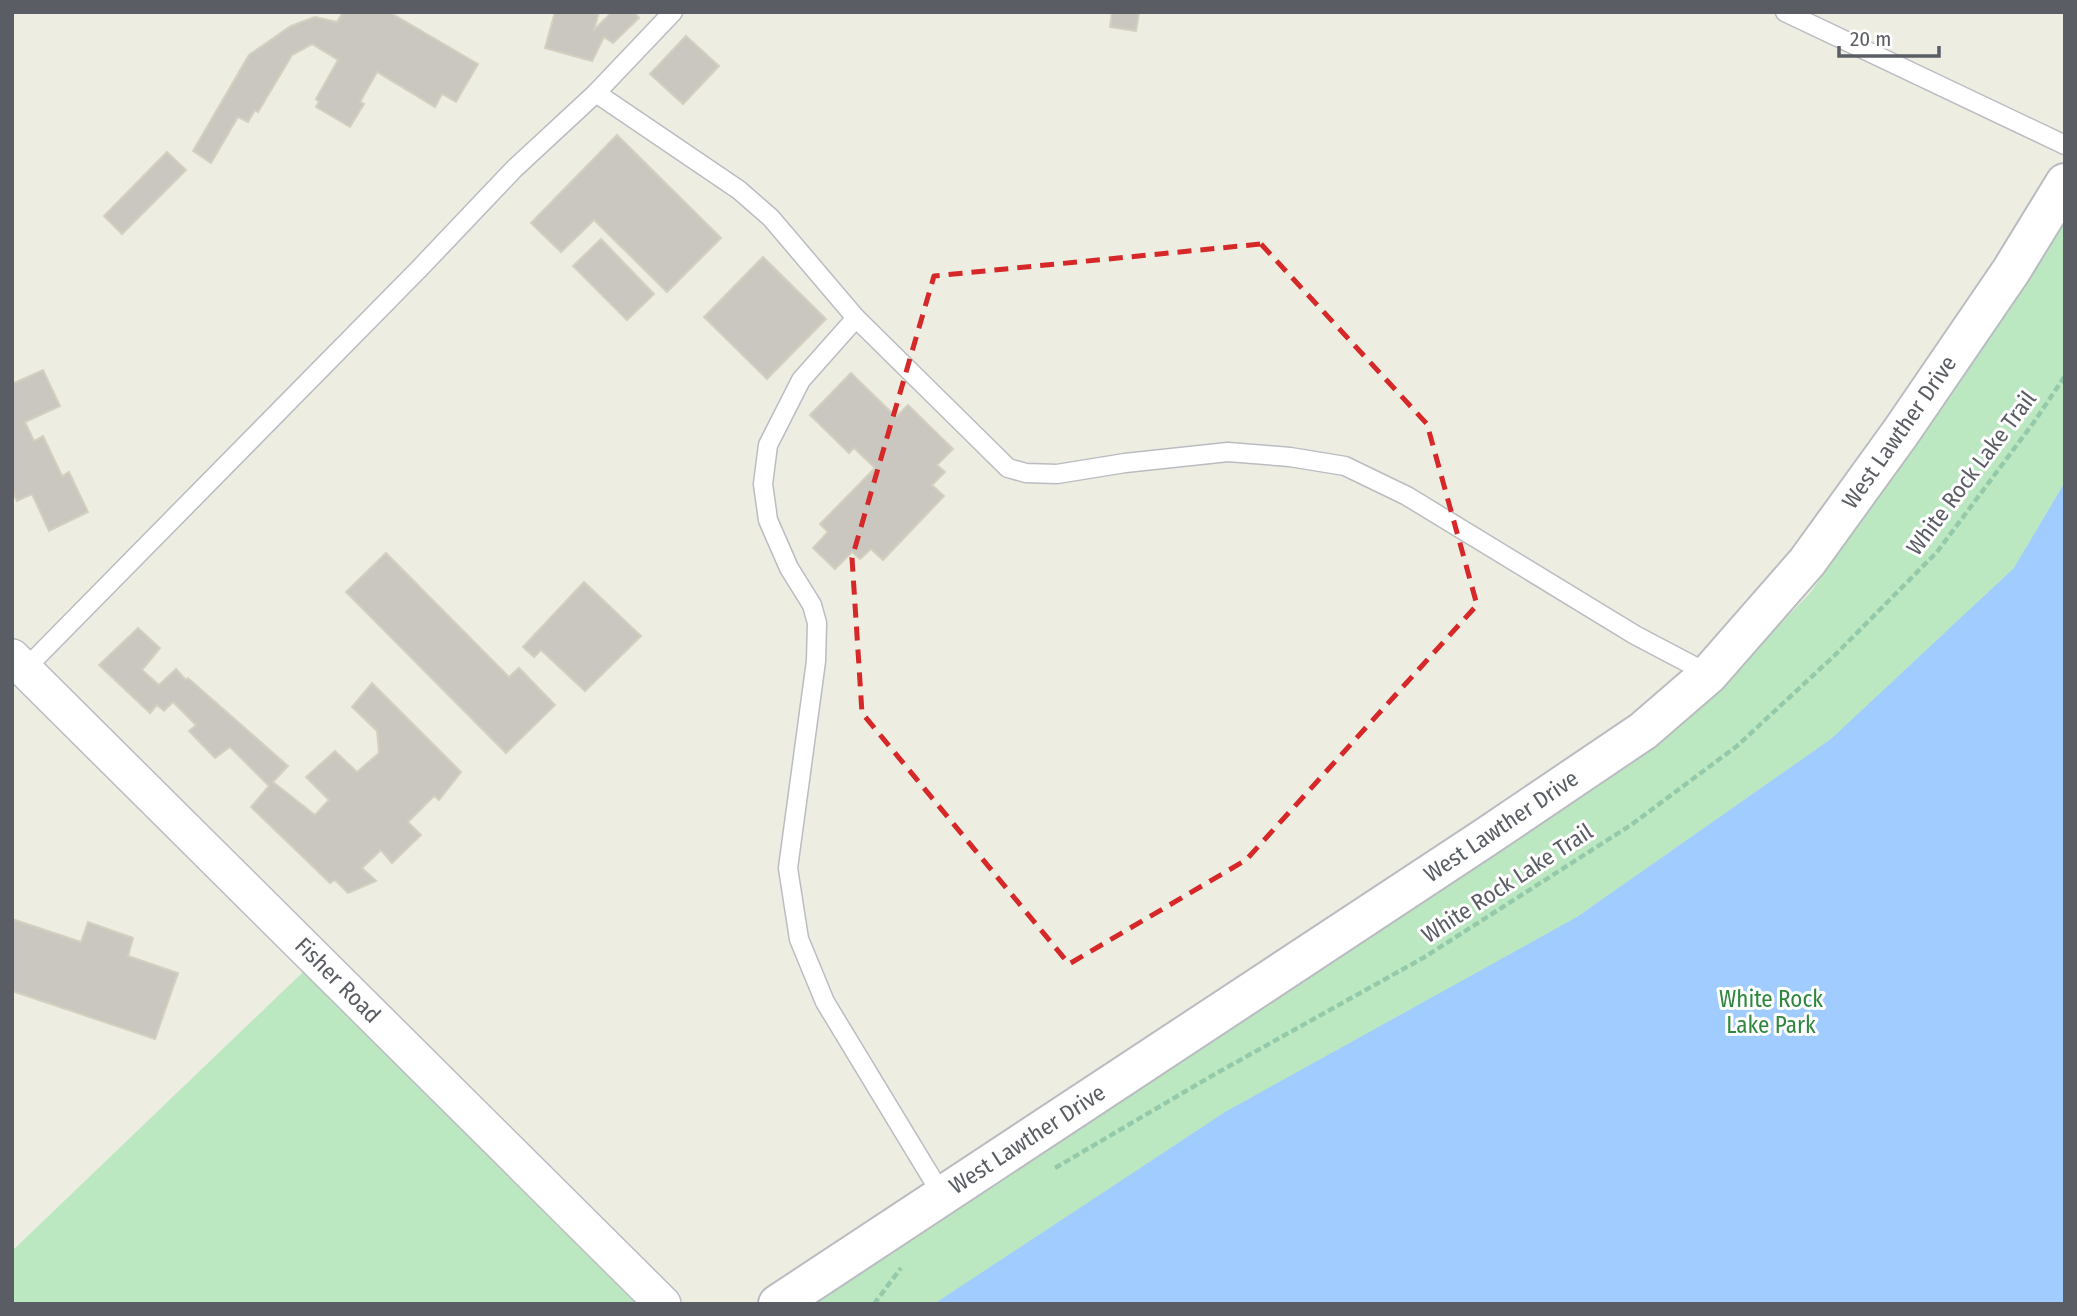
<svg xmlns="http://www.w3.org/2000/svg" width="2077" height="1316" viewBox="0 0 2077 1316" font-family="'Fira Sans Condensed',sans-serif">
	<rect width="100%" height="100%" fill="#eeede2"/>
	<!-- green -->
	<g fill="#bce8c1">
		<path d="M 2065,221 L 2065,1304 L 801,1304 L 1738,668 L 1810,593 L 1938,414 Z"/>
		<path d="M 303,972 L 636,1304 L 12,1304 L 12,1251 Z"/>
	</g>
	<!-- water -->
	<path fill="#a1ccff" d="M 2065,482 L 2065,1304 L 934,1304 L 1225,1112 L 1577,917 L 1831,739 L 2014,568 Z"/>
	<!-- building -->
	<g fill="#c9c7bf" stroke="#d4d0c0" stroke-width="2">
		<path d="M 343,12 L 389,12 L 478,64 L 456,102 L 442,94 L 435,107 L 377,72 L 360,102 L 364,104 L 350,127 L 316,107 L 319,102 L 316,99 L 338,60 L 312,44 L 292,55 L 258,112 L 255,110 L 248,122 L 238,117 L 211,163 L 193,151 L 249,55 L 291,26 L 315,17 L 337,22 Z"/>
		<path d="M 555,12 L 599,12 L 594,30 L 612,12 L 634,12 L 639,18 L 613,43 L 604,37 L 592,61 L 545,48 Z"/>
		<path d="M 1112,12 L 1139,12 L 1136,31 L 1110,27 Z"/>
		<path d="M 686,36 L 719,66 L 683,104 L 650,74 Z"/>
		<path d="M 617,135 L 721,238 L 667,292 L 594,220 L 561,252 L 531,223 Z"/>
		<path d="M 167,152 L 186,170 L 122,234 L 104,216 Z"/>
		<path d="M 601,239 L 654,294 L 627,320 L 573,266 Z"/>
		<path d="M 763,257 L 826,319 L 767,379 L 704,317 Z"/>
		<path d="M 43,370 L 60,406 L 25,422 L 34,441 L 43,436 L 62,476 L 69,472 L 88,512 L 49,531 L 32,494 L 17,501 L 12,490 L 12,384 Z"/>
		<path d="M 851,373 L 896,417 L 908,405 L 953,449 L 937,465 L 945,472 L 932,485 L 944,496 L 883,560 L 871,549 L 860,559 L 852,552 L 835,569 L 813,548 L 828,532 L 820,524 L 875,468 L 854,448 L 849,453 L 810,415 Z"/>
		<path d="M 386,553 L 509,677 L 519,668 L 555,705 L 506,753 L 346,592 Z"/>
		<path d="M 584,582 L 641,636 L 585,691 L 541,650 L 534,657 L 523,647 Z"/>
		<path d="M 138,628 L 160,648 L 142,670 L 159,685 L 176,669 L 186,680 L 188,678 L 288,766 L 273,782 L 315,815 L 329,800 L 306,777 L 335,751 L 357,772 L 379,753 L 377,731 L 352,707 L 372,683 L 461,772 L 439,800 L 434,796 L 408,822 L 421,835 L 392,863 L 381,850 L 362,868 L 376,881 L 348,893 L 335,880 L 330,883 L 251,807 L 269,786 L 230,747 L 215,758 L 189,731 L 196,725 L 173,702 L 164,711 L 157,705 L 150,713 L 99,665 Z"/>
		<path d="M 12,919 L 81,942 L 88,922 L 133,938 L 128,956 L 178,973 L 155,1039 L 12,991 Z"/>
	</g>
	<g fill="none" stroke-linecap="round" stroke-linejoin="round">
		<!-- service casing -->
		<g stroke="#babcc2" stroke-width="21">
			<g id="service">
				<path d="M 1785,12 L 2065,145"/>
				<path d="M 596,93 L 739,190 L 771,218 L 856,318"/>
				<path d="M 25,669 L 419,269 L 514,169 L 596,93 L 673,12"/>
				<path d="M 942,1195 L 825,1002 L 799,939 L 788,868 L 816,661 L 817,623 L 812,605 L 789,568 L 768,520 L 763,484 L 768,445 L 801,380 L 856,318 L 1008,468 L 1026,473 L 1057,474 L 1125,463 L 1228,452 L 1290,457 L 1345,466 L 1407,496 L 1635,635 L 1709,674"/>
			</g>
		</g>
		<!-- minor casing -->
		<g stroke="#babcc2" stroke-width="38">
			<path id="minor" d="M 12,657 L 663,1304"/>
		</g>
		<!-- tertiary casing -->
		<g stroke="#babcc2" stroke-width="42">
			<path id="tertiary" d="M 778,1304 L 1486,837 L 1643,731 L 1709,674 L 1807,562 L 1901,432 L 2011,271 L 2065,183"/>
		</g>
		<!-- path -->
		<g stroke="#94caaa" stroke-width="4.5" stroke-dasharray="7 3.5" stroke-linecap="butt">
			<path d="M 1055,1168 L 1215,1074 L 1423,958 L 1631,825 L 1737,746 L 1834,656 L 1937,552 L 2034,422 L 2065,376"/>
			<path d="M 874,1304 L 901,1268"/>
		</g>
		<!-- service -->
		<use href="#service" stroke="#fff" stroke-width="18"/>
		<!-- minor -->
		<use href="#minor" stroke="#fff" stroke-width="35"/>
		<!-- tertiary -->
		<use href="#tertiary" stroke="#fff" stroke-width="38"/>
	</g>
	<!-- marked area -->
	<path fill="none" stroke="#d62828" stroke-width="5" stroke-dasharray="14 9" stroke-linejoin="round" d="M 1261,244 L 1427,424 L 1477,605 L 1246,860 L 1069,964 L 862,713 L 852,558 L 934,276 Z"/>
	<g text-anchor="middle" dominant-baseline="central" stroke-width="6" stroke-linejoin="round" paint-order="stroke">
		<!-- street labels -->
		<g font-size="23" fill="#5a5e64" stroke="#fff">
			<text transform="translate(1899 432) rotate(-55)">West Lawther Drive</text>
			<text transform="translate(1971 473) rotate(-53)">White Rock Lake Trail</text>
			<text transform="translate(1501 826) rotate(-34)">West Lawther Drive</text>
			<text transform="translate(1507 883) rotate(-33)">White Rock Lake Trail</text>
			<text transform="translate(338 980) rotate(45)">Fisher Road</text>
			<text transform="translate(1027 1139) rotate(-33)">West Lawther Drive</text>
		</g>
		<!-- park labels -->
		<g font-size="23" fill="#2e873d" stroke="#fff">
			<text x="1771" y="999">White Rock<tspan x="1771" dy="26">Lake Park</tspan></text>
		</g>
	</g>
	<!-- border -->
	<rect width="2077" height="1316" fill="none" stroke="#5a5e64" stroke-width="28"/>
	<!-- scale -->
	<path d="M1839 46v10h100v-10" fill="none" stroke="#5a5e64" stroke-width="3.5"/>
	<text x="1850" y="46" font-size="21" fill="#5a5e64" stroke="#ffffff" stroke-width="5" paint-order="stroke">20 m</text>
</svg>
